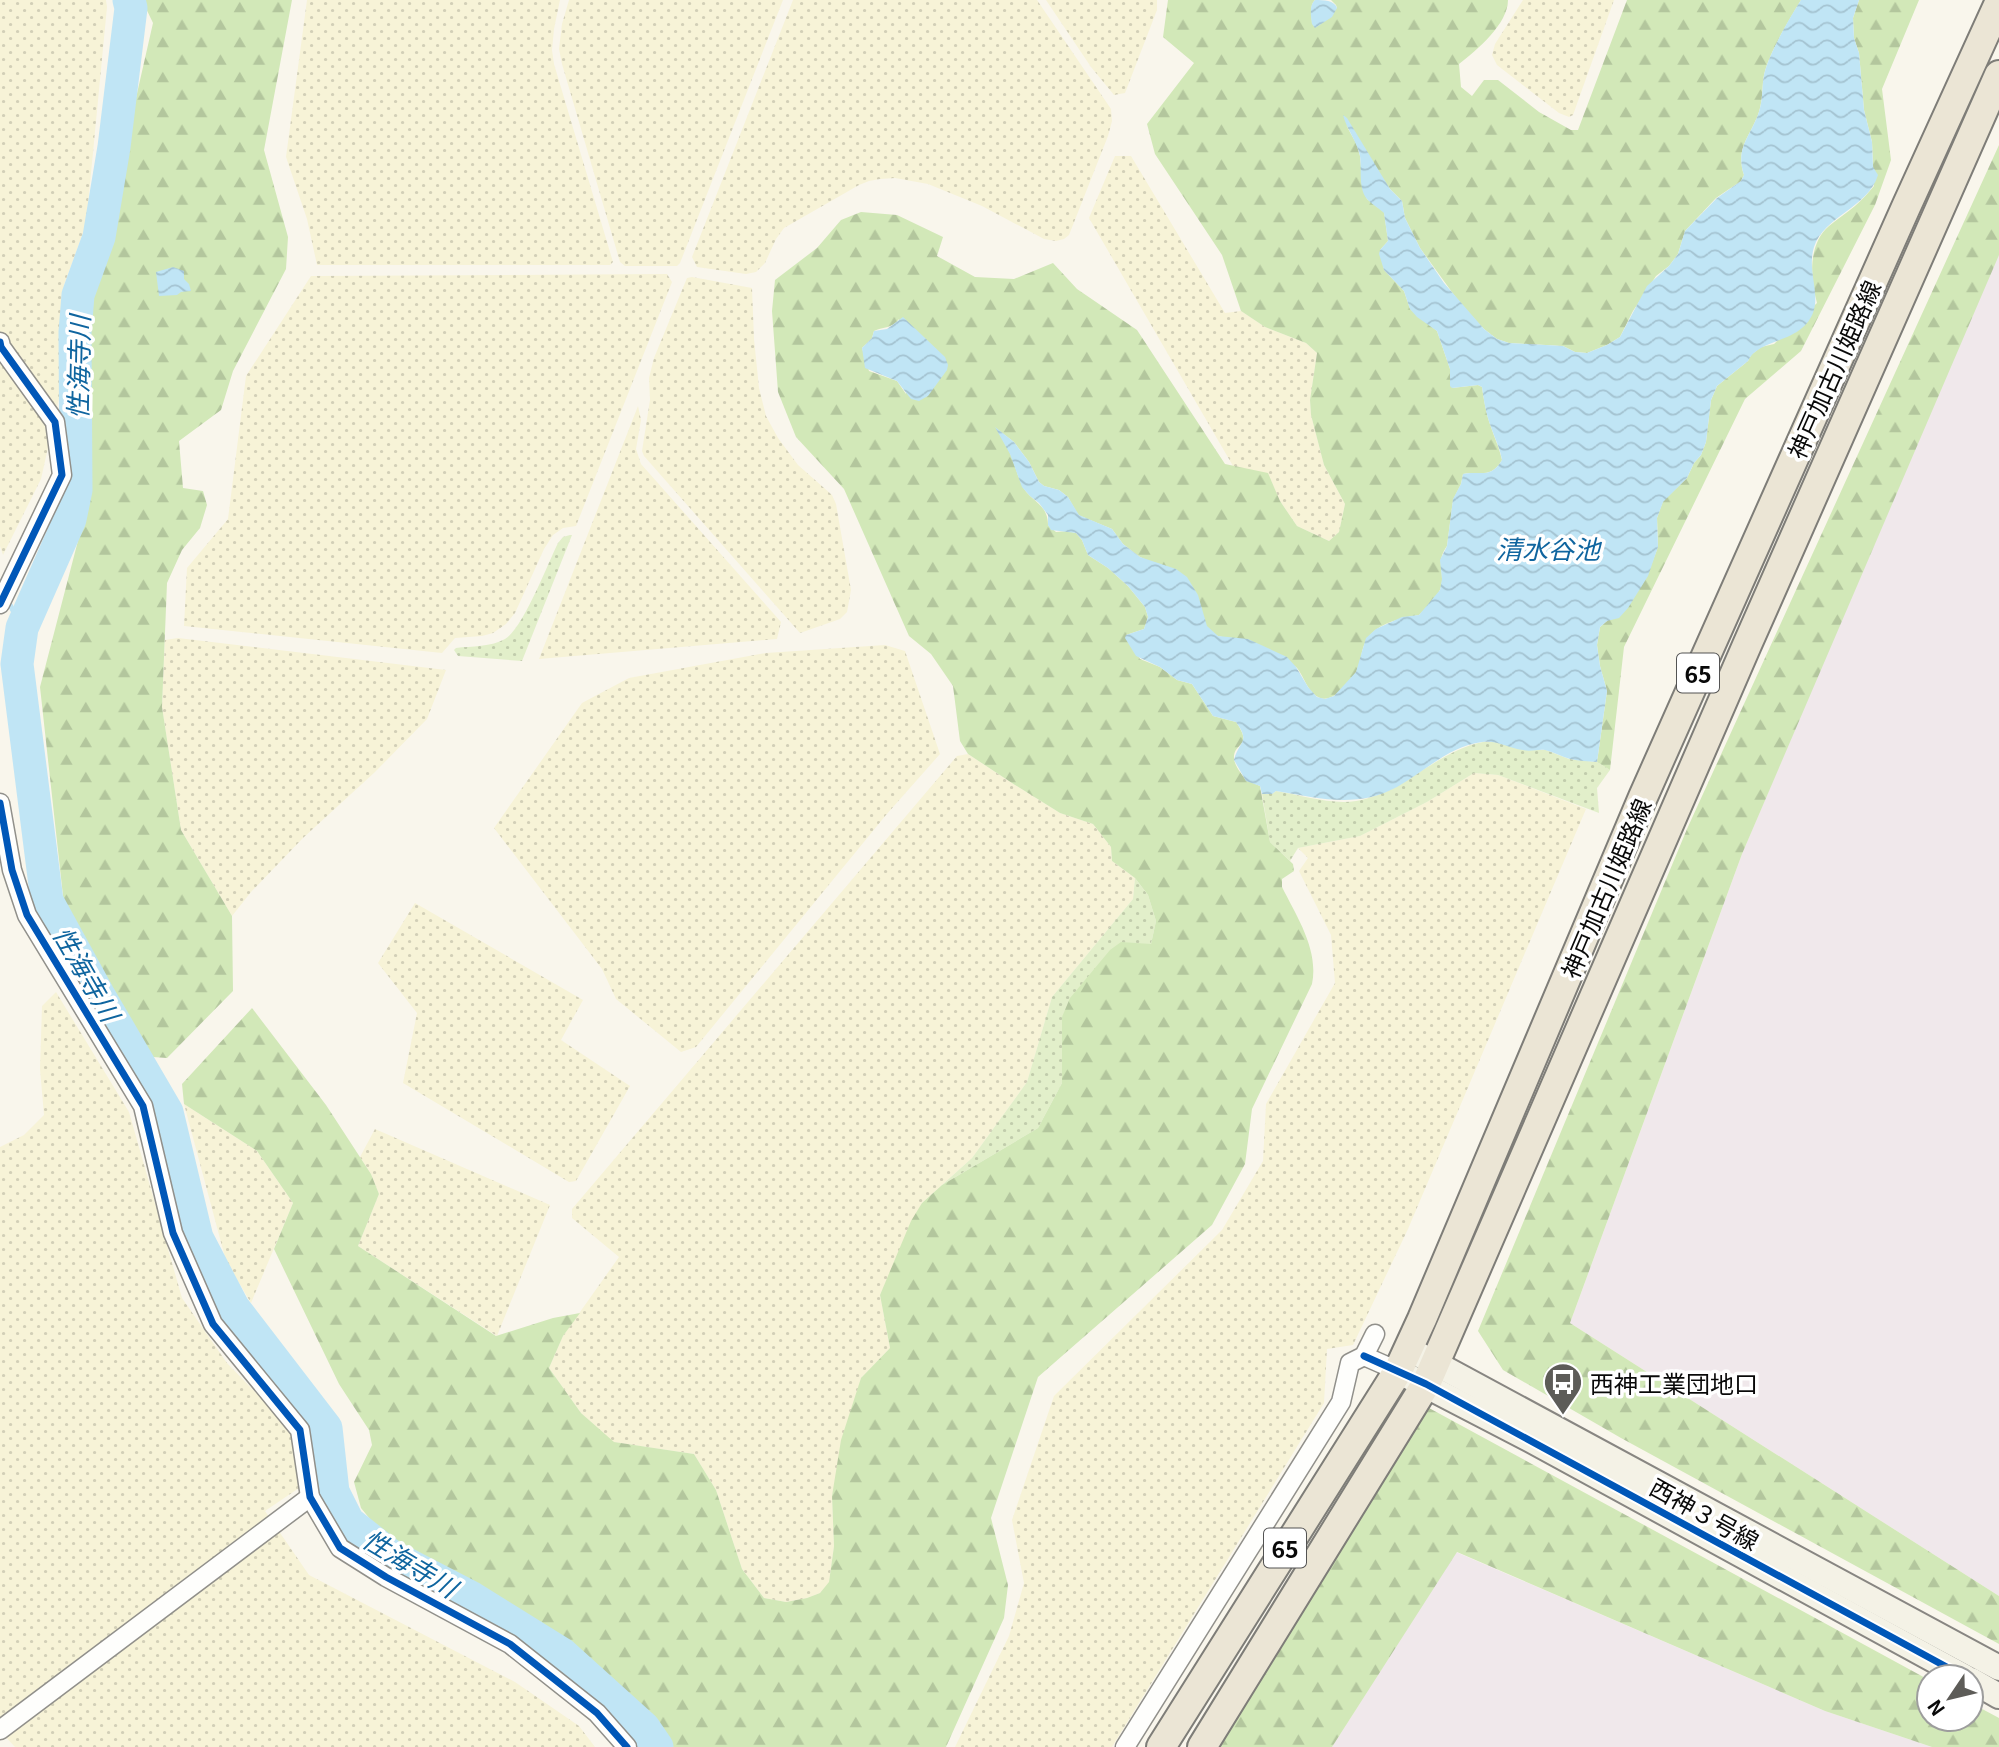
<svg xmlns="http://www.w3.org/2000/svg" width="1999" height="1747" viewBox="0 0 1999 1747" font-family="Georgia,'Noto Sans JP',serif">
	<defs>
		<pattern id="farmland-dots" width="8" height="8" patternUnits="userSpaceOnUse" patternTransform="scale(1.75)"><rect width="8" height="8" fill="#f7f3d7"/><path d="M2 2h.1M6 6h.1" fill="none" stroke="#d2cfb7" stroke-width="1.8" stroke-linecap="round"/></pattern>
		<pattern id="grass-dots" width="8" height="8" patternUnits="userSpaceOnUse" patternTransform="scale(1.75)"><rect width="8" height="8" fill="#e2efca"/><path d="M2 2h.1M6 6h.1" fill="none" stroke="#c1ccac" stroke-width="1.8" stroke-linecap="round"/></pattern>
		<pattern id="forest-firs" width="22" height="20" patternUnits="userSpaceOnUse" patternTransform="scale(1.75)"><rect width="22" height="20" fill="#d2e8b8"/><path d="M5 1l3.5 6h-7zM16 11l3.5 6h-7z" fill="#b3c69d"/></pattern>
		<pattern id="water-waves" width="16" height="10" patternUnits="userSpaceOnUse" patternTransform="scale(1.75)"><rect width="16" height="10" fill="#c0e5f5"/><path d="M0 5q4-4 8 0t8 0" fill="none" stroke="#a4c3d1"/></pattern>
	</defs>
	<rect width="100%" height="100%" fill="#f9f6ec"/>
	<!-- industrial -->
	<g fill="#f0e8eb">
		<path d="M 1999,249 L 1999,1596 L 1570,1323 L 1742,854 Z"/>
		<path d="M 1456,1552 L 1825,1711 L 1932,1747 L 1332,1747 Z"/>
	</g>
	<!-- farmland -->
	<g fill="url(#farmland-dots)">
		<path d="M 0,0 L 106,0 L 107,7 L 86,225 L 64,285 L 60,394 L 41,479 L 3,555 L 0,546 Z"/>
		<path d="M 307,0 L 560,0 L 554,29 L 552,50 L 554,64 L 613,262 L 610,265 L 317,265 L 307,219 L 286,157 Z"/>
		<path d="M 569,0 L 783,0 L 680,263 L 677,266 L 625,266 L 620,262 L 562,64 L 559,49 L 562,24 Z"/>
		<path d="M 793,0 L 1037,0 L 1111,109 L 1112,121 L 1108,136 L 1069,235 L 1064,239 L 1056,241 L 1044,239 L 982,206 L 928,184 L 895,178 L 880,179 L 869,181 L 859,185 L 784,228 L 776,239 L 765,263 L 756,272 L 746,274 L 697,267 L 692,257 Z"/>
		<path d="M 1046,0 L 1157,0 L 1157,10 L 1125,93 L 1114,95 L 1091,67 Z"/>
		<path d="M 1523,0 L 1614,0 L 1573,115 L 1569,117 L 1559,113 L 1497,65 L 1492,55 L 1495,44 Z"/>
		<path d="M 1115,156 L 1131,156 L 1225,313 L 1241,311 L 1265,327 L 1306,343 L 1317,353 L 1310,400 L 1311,415 L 1324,465 L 1345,504 L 1339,532 L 1329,541 L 1297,526 L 1280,501 L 1268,474 L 1233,466 L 1089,218 Z"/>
		<path d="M 667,274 L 672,282 L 576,526 L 563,528 L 553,535 L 544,549 L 515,613 L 506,624 L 493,633 L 482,636 L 455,638 L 442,653 L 184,626 L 187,568 L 228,519 L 246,376 L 311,276 Z"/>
		<path d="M 692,277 L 752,288 L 754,339 L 759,388 L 766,416 L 778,438 L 798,465 L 832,495 L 836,504 L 851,590 L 847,612 L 840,619 L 800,633 L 644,456 L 642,451 L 650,400 L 649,378 L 654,358 L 687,278 Z"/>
		<path d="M 638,406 L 641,420 L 636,449 L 641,464 L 781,622 L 777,639 L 539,659 Z"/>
		<path d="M 178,638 L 446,670 L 427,719 L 375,772 L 303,838 L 251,892 L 232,916 L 181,830 L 162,707 L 165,640 Z"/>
		<path d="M 885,645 L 905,651 L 940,754 L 886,815 L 696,1047 L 681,1052 L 616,999 L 602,969 L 494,828 L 582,703 L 629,678 L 766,653 Z"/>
		<path d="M 968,754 L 1015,785 L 1060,813 L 1093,824 L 1111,847 L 1112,861 L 1135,878 L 1133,899 L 1052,997 L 1027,1082 L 972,1158 L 922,1203 L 880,1295 L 890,1348 L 861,1378 L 832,1496 L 834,1546 L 829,1583 L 820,1593 L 807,1598 L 786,1602 L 764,1598 L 742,1569 L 716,1490 L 694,1454 L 613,1442 L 581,1413 L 549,1368 L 563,1336 L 619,1257 L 572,1218 L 572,1209 L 957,756 Z"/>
		<path d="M 1474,773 L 1498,775 L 1586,809 L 1408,1229 L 1353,1345 L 1327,1349 L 1324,1403 L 1112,1747 L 955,1747 L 1009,1636 L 1024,1583 L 1012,1520 L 1054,1396 L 1222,1230 L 1263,1161 L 1266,1104 L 1335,983 L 1331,935 L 1299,871 L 1308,858 L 1298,848 L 1360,836 L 1427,802 Z"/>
		<path d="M 415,903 L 583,1000 L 561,1040 L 630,1086 L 576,1181 L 569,1182 L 403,1083 L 417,1013 L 378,963 Z"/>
		<path d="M 56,992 L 129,1112 L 182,1298 L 227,1363 L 290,1428 L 299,1488 L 265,1511 L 309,1575 L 515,1682 L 579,1726 L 595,1747 L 15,1747 L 0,1731 L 0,1147 L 24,1135 L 44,1115 L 40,1069 L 42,1006 Z"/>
		<path d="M 184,1104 L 257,1151 L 293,1203 L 251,1303 L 226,1261 Z"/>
		<path d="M 375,1129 L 550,1205 L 497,1336 L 358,1246 L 379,1194 L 371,1174 L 360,1157 Z"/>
	</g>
	<!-- grass -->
	<g fill="url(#grass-dots)">
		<path d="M 570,535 L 572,535 L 522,661 L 458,656 L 454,650 L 456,648 C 471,646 492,647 505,639 C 523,629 548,563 558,543 L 563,537 Z"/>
		<path d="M 1483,742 L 1499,742 L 1524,750 L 1546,750 L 1569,759 L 1597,762 L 1610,770 L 1597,788 L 1599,813 L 1498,775 L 1474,773 L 1427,802 L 1360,836 L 1298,848 L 1290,861 L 1270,842 L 1262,794 L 1272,794 L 1276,791 C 1301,795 1331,805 1356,801 C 1404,793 1436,751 1483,742 Z"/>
		<path d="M 1135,878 L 1148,895 L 1156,921 L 1151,944 L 1062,1017 L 1062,1083 L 1038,1128 L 942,1185 L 972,1158 L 1027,1082 L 1052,997 L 1133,899 Z"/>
	</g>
	<!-- forest -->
	<g fill="url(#forest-firs)" fill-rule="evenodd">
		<path d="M 142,0 L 292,0 L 264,150 L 288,237 L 286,269 L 233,371 L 221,410 L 179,441 L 183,488 L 203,491 L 207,505 L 200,528 L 182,550 L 167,583 L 162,707 L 181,830 L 232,916 L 233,991 L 167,1058 L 153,1057 L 65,914 L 40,687 L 87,506 L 91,296 L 153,23 Z"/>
		<path d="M 1168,0 L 1315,0 C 1309,5 1312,16 1312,24 L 1337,8 L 1336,5 L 1331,0 L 1508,0 C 1508,24 1477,50 1459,64 L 1461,87 L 1472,96 L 1484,80 L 1498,80 L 1539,112 L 1571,130 L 1578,130 L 1627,0 L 1801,0 C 1789,20 1769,53 1764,75 C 1762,85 1763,97 1760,108 C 1754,133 1734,146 1744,175 L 1741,181 L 1716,198 L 1685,231 L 1678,254 L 1669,266 L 1656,276 L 1633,311 L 1620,337 L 1607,345 L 1587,353 L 1575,352 L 1563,346 L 1509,343 L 1497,339 L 1484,329 L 1462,306 L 1420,248 L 1405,218 L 1402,201 L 1390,189 L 1346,125 L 1356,143 L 1360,156 L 1363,189 L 1367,199 L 1384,212 L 1388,241 L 1380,250 L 1384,270 L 1404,291 L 1410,309 L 1437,331 L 1450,369 L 1452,388 L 1478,385 L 1482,387 C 1484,400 1486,414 1491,427 C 1495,439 1499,447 1502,460 C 1490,480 1480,470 1463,474 L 1461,484 L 1453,500 L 1447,546 C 1435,563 1445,572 1441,587 C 1438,597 1427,607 1419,615 C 1402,618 1382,622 1370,635 C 1361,644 1362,659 1357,670 C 1352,681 1333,703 1320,698 C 1307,692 1305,678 1297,668 C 1291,662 1240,643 1227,638 L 1218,636 L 1210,631 L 1153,563 L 1140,557 L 1123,544 L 1112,529 L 1078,515 L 1068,497 L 1059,490 L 1044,486 L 1039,482 L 1029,462 L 1014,442 L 997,429 C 1001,437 1006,445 1010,453 C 1015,464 1017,475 1022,485 C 1030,502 1048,503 1048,525 L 1056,532 L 1067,531 L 1076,533 L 1082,540 L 1088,555 L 1108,568 L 1128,586 L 1145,607 L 1148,617 L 1144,629 L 1126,635 L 1140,659 L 1160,667 L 1177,680 L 1192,684 L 1213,716 L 1236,722 C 1254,748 1233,741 1234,759 C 1235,766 1242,775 1246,780 L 1260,786 L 1270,842 L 1293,864 L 1294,871 L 1282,879 L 1282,887 C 1297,917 1319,950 1312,984 L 1252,1109 L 1245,1164 L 1212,1225 L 1038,1377 L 991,1518 L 1008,1585 L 1004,1618 L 946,1747 L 672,1747 L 636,1701 L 533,1618 L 413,1555 L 379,1530 L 361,1508 L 354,1482 L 372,1445 L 369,1430 L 339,1384 L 274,1249 L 293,1203 L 257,1151 L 184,1104 L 182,1084 L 252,1008 L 326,1105 L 371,1174 L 379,1194 L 358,1246 L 496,1336 L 553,1318 L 580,1313 L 563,1336 L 549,1368 L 581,1413 L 614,1442 L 694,1454 L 716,1490 L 742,1569 L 764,1598 L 786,1602 L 807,1598 L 820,1593 L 829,1582 L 834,1546 L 832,1496 L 841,1440 L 861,1378 L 890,1348 L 880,1295 L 911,1221 L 922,1203 L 942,1185 L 1038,1128 L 1062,1083 L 1062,1017 L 1070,998 L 1110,950 L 1121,942 L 1151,944 L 1156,921 L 1148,895 L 1135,878 L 1112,861 L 1111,847 L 1093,824 L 1060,813 L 1015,785 L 968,754 L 960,741 L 953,686 L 931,654 L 909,636 L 844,489 L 796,437 L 778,392 L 772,311 L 775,280 L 817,248 L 841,220 L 861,212 L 897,215 L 943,237 L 937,256 L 975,277 L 1014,279 L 1053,263 L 1077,289 L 1137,330 L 1225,464 L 1268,473 L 1280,501 L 1297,526 L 1329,541 L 1339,532 L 1345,504 L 1324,465 L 1311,415 L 1310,400 L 1317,353 L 1306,343 L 1265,327 L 1241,311 L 1222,255 L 1155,154 L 1147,124 L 1194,63 L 1163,37 ZM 899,319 L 906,394 L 897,381 L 869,371 L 862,348 L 872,338 L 874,331 C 884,326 892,329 899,319 Z"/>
		<path d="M 1859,0 L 1919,0 L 1882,89 L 1891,160 L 1875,205 L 1801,351 L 1745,399 L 1624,647 L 1610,770 L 1597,762 L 1607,691 L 1600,666 L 1597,645 L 1600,627 L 1607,621 L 1647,576 L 1658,547 L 1657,518 L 1663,501 L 1687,478 L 1694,463 L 1701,455 L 1706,442 L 1711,400 L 1717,386 L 1748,361 L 1751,355 L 1761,347 L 1774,344 L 1817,303 C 1810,278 1808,244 1829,226 C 1837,219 1847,213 1855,206 C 1862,200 1868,193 1874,186 L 1872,142 L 1864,110 L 1859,53 L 1854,38 L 1853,18 Z"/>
		<path d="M 1999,145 L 1999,255 L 1742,854 L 1570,1323 L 1999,1596 L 1999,1644 L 1621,1438 L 1503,1370 L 1478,1331 L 1687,829 Z"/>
		<path d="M 1429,1408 L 1929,1680 L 1929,1719 L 1971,1719 L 1971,1703 L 1999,1718 L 1999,1747 L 1932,1747 L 1825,1711 L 1457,1552 L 1332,1747 L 1220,1747 Z"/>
	</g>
	<!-- water -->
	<g fill="url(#water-waves)">
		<path d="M 1315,0 C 1324,0 1334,0 1337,8 L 1332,17 L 1315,28 L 1312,24 C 1311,16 1309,5 1315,0 Z"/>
		<path d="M 1801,0 L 1859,0 L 1853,18 L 1854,38 L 1859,53 L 1864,110 L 1872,142 L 1873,167 L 1878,175 C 1868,208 1824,216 1814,247 C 1805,276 1829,305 1802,328 C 1786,342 1756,343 1748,361 L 1717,386 L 1711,400 L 1706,442 L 1701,455 L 1694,463 L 1687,478 L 1663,502 L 1657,518 L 1658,547 L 1648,576 L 1628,608 L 1619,618 L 1607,621 L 1600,627 L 1597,645 L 1600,666 L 1607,691 L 1597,762 C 1588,761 1579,761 1570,759 C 1562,757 1554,752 1545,750 C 1538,749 1530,752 1523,750 C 1508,748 1498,740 1482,742 C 1449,746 1424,772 1397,787 C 1356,809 1319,798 1276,791 L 1272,794 L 1262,794 L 1260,786 L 1246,781 L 1234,760 C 1239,740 1251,743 1236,722 L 1213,716 L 1192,684 L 1177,680 L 1160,667 L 1136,656 L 1125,638 L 1126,635 L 1144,629 L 1148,617 L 1145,607 L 1128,586 L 1108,568 L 1088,555 L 1082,540 L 1076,533 L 1051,530 L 1048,525 L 1048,515 L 1039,503 L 1030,496 L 1022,487 L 1010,454 L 995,427 L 1014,442 L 1029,462 L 1039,482 L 1044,486 L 1059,490 L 1068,497 L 1079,515 L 1112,529 L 1123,544 L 1140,557 L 1176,569 L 1187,577 L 1198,595 L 1207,626 L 1218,636 L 1248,639 L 1287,657 L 1296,667 L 1308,687 L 1317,697 L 1325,699 L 1334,696 L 1356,672 L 1366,638 L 1376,629 L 1402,617 L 1419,615 L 1440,590 L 1442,579 L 1440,560 L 1447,546 L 1453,499 L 1461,484 L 1463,474 C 1480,470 1490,480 1502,460 C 1500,448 1495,439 1491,427 C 1486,414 1484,401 1482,387 L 1478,385 L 1452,388 L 1450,386 L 1450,369 L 1437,331 L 1417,317 L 1410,309 L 1404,291 L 1384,270 L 1379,254 L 1380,250 L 1388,241 L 1384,213 C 1379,208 1371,204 1367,199 C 1358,188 1362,169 1360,156 C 1357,141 1347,130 1343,115 L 1347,118 L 1390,189 L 1402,201 L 1405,218 L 1420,248 L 1444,283 L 1484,329 L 1497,339 L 1509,343 L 1563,346 L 1575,352 L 1587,353 L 1607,345 L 1620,337 L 1647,286 L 1669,266 L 1678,254 L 1685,231 L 1717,198 L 1741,181 L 1744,175 C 1734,146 1754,133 1760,108 C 1763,97 1762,85 1764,75 C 1769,53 1789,19 1801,0 Z"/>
		<path d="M 173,267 L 184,271 L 184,279 L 189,284 L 191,291 L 181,292 L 177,295 L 159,296 L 156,272 Z"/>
		<path d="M 903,317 L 945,357 L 948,365 L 947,370 L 928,396 L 919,401 L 911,399 L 897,381 L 865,368 L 862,348 L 872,338 L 874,331 L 887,329 Z"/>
	</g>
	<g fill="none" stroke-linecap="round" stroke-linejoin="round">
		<!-- stream -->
		<path stroke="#c0e5f5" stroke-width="5" d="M 7,599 L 22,628"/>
		<!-- river -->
		<path stroke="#c0e5f5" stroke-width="33" d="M 129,0 L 131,8 L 114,147 L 99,237 L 78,295 L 75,332 L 76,490 L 70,519 L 22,628 L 17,664 L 47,901 L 98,994 L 167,1112 L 197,1238 L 233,1307 L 326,1428 L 333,1492 L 348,1522 L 391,1556 L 472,1598 L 562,1654 L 644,1728 L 657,1747"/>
		<!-- street casing -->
		<g stroke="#91908b" stroke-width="21">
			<g id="street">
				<path d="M 0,342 L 1,347 L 55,422 L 62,475 L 0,604"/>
				<path d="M 0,803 L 12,870 L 27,915 L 143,1106 L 173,1233 L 213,1324 L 300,1430 L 310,1497 L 340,1548 L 386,1577 L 510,1644 L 597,1713 L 627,1747"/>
				<path d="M 1364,1356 L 1398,1371"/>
				<path d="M 0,1730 L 310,1497"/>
				<path d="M 1125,1747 L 1341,1402 L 1350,1363 L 1364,1356 L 1375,1334"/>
			</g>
		</g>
		<!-- secondary casing -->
		<g stroke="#888682" stroke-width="28">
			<g id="secondary">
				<path d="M 1418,1354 L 1999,1668"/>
				<path d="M 1398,1371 L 1531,1440 L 1965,1677"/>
				<path d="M 1971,1680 L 1999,1696"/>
			</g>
		</g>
		<!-- primary casing -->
		<g stroke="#7e7d78" stroke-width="32">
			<g id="primary">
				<path d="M 1161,1747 L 1398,1371 L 1422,1319 L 1643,797 L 1906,207 L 1999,3"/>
				<path d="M 1202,1747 L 1426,1384 L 1747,645 L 1999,75"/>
			</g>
		</g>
		<!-- street -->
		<use href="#street" stroke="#fefefc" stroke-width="18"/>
		<!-- secondary -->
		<use href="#secondary" stroke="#f4f2e6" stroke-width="24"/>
		<!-- primary -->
		<use href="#primary" stroke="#ebe5d5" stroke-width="28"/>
		<!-- cycleway casing -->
		<g stroke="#fff" stroke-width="11">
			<g id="cycleway">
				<path d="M 0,342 L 1,347 L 55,422 L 62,475 L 0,604"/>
				<path d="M 0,803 L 12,870 L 27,915 L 143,1106 L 173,1233 L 213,1324 L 300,1430 L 310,1497 L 340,1548 L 386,1577 L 510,1644 L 597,1713 L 627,1747"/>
				<path d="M 1364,1356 L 1426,1384 L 1965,1677"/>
			</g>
		</g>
		<!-- cycleway -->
		<use href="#cycleway" stroke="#0057b8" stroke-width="7"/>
	</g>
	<!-- icons -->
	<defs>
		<g id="bus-pin" transform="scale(2.0125)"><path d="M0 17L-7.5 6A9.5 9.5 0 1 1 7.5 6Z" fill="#5d5c58" stroke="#fff"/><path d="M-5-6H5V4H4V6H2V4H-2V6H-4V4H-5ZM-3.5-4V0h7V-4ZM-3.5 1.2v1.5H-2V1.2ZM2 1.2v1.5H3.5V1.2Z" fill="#fff"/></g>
	</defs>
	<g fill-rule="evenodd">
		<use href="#bus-pin" x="1563" y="1382"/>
	</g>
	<g text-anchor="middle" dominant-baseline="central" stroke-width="7" stroke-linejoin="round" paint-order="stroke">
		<!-- shield labels -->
		<g fill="#fff" stroke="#535353" stroke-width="2">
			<rect x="1677" y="653.5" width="42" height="39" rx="5"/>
			<rect x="1264" y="1528.5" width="42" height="39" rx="5"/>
		</g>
		<g font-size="23" font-weight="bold" fill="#090909">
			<text x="1698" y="673">65</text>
			<text x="1285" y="1548">65</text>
		</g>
		<!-- street labels -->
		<g font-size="24" fill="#090909" stroke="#fff">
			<text transform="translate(1833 369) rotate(-66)">神戸加古川姫路線</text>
			<text transform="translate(1605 888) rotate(-67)">神戸加古川姫路線</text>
			<text transform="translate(1705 1513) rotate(29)">西神３号線</text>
		</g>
		<!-- poi labels -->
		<g font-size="24" fill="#090909" stroke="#fff" text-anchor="start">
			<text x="1590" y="1382">西神工業団地口</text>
		</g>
		<!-- water labels -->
		<g font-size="26" font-style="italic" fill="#0f659f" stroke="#fff">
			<text transform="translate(77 367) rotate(-89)">性海寺川</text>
			<text x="1548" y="547">清水谷池</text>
			<text transform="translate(88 973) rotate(60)">性海寺川</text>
			<text transform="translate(411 1562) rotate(31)">性海寺川</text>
		</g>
	</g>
	<!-- north arrow -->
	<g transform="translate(1950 1698) rotate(235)"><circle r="33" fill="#ffffff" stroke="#9d9d9d" stroke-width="2"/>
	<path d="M0-5L12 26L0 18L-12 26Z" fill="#5d5c58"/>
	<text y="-10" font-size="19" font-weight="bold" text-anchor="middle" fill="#090909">N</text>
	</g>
</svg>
